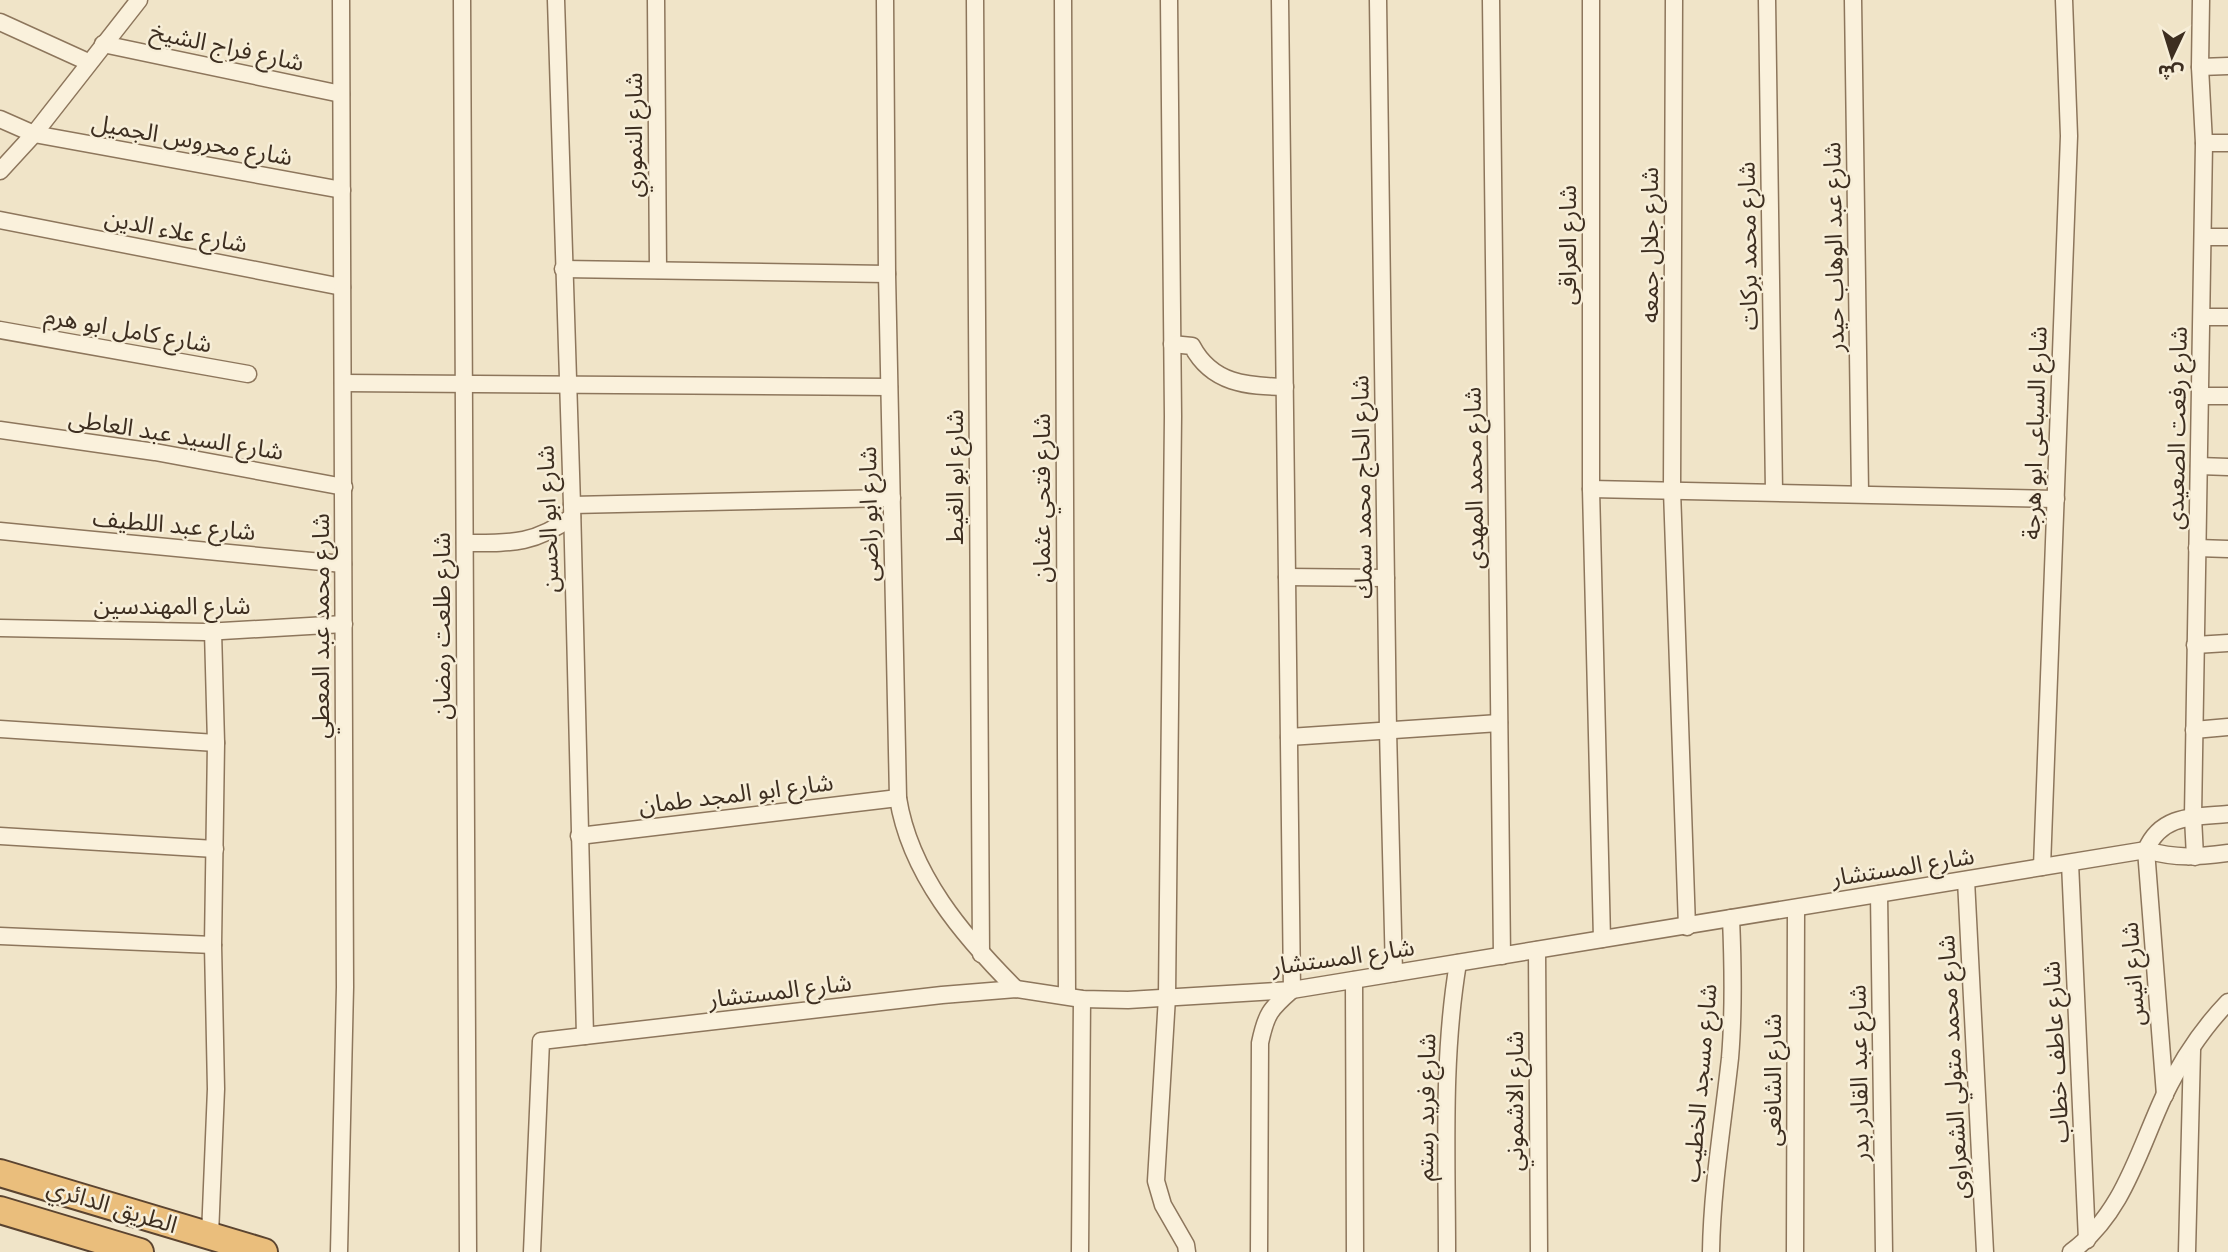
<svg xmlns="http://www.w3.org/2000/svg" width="2228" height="1252" viewBox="0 0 2228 1252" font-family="'Times New Roman','Noto Sans Arabic',serif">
	<rect width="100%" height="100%" fill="#f0e4c8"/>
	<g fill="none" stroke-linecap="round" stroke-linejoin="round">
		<!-- minor casing -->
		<g stroke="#8d765c" stroke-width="19">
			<g id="minor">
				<path d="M 462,0 L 468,1252"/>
				<path d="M 556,0 L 572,505 L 585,1036"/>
				<path d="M 656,0 L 658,270"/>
				<path d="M 885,0 L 887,274 L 898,798 C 910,874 963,936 1016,989"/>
				<path d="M 975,0 L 981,954"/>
				<path d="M 1063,0 L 1067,996"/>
				<path d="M 1169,0 L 1173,416 L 1167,997 L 1156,1181 L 1163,1205 L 1186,1245 L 1187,1252"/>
				<path d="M 1378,0 L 1388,730 L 1394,973"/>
				<path d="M 1491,0 L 1502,956"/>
				<path d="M 1591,0 L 1591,489 L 1602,939"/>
				<path d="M 1674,0 L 1672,490 L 1687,927"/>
				<path d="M 1767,0 L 1774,492"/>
				<path d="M 1853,0 L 1860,493"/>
				<path d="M 0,22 L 88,62"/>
				<path d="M 103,44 L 341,94"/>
				<path d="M 2200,67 L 2228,66"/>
				<path d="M 0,119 L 34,134 L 342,190"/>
				<path d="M 2204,143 L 2228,143"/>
				<path d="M 0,171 L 34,134 L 139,0"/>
				<path d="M 0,220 L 342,287"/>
				<path d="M 2203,237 L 2228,237"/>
				<path d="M 563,269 L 887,274"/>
				<path d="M 2202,317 L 2228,317"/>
				<path d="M 0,330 L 248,374"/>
				<path d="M 1172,344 L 1192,346 C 1212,384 1247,386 1285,387"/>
				<path d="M 343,383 L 889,387"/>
				<path d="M 2201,396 L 2228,396"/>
				<path d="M 0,430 L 155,452 L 344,487"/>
				<path d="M 2199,466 L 2228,467"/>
				<path d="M 1591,489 L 2056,499"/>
				<path d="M 572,505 L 892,498"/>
				<path d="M 0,531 L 343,564"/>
				<path d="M 465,543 C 510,543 533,545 572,517"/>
				<path d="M 2197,548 L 2228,549"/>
				<path d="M 1287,577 L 1386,578"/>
				<path d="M 0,628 L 205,632 L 344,624"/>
				<path d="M 2195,645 L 2228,643"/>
				<path d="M 0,729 L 216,743"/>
				<path d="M 2194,730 L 2228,727"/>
				<path d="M 1289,737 L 1499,723"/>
				<path d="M 0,836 L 215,849"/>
				<path d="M 579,836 L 898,798"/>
				<path d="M 2195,857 L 2193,817 L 2204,143 L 2200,67 L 2201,0"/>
				<path d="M 2070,863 L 2087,1240"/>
				<path d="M 2042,867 L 2069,136 L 2064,0"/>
				<path d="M 1966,880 L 1985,1252"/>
				<path d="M 1879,894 L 1884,1252"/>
				<path d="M 0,936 L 213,945"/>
				<path d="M 1537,950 L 1539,1252"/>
				<path d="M 1354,980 L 1355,1252"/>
				<path d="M 2165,1095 L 2146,850 C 2161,814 2195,817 2228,814"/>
				<path d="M 210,1235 L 216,1089 L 213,945 L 216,743 L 213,631"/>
				<path d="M 339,1252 L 345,987 L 341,0"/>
				<path d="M 532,1252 L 541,1041 L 942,995 L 1016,989 L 1082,999 L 1128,1000 L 1292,990 L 2146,850 C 2177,859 2197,857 2228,853"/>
				<path d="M 1080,1252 L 1082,999"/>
				<path d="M 1259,1252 L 1260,1043 C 1266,1014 1270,1009 1292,990 L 1280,0"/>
				<path d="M 1447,1252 C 1447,1156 1442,1058 1458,963"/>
				<path d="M 1711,1252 C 1712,1187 1723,1123 1730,1058 C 1734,1011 1733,965 1731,918"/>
				<path d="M 1795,1252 L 1796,908"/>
				<path d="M 2071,1252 C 2123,1214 2138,1152 2164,1096 C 2180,1063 2202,1029 2228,1002"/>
				<path d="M 2187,1252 L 2192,1050"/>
			</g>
		</g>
		<!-- trunk casing -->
		<g stroke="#5b4430" stroke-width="30">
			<g id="trunk">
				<path d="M 0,1173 L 264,1252"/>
				<path d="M 0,1210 L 140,1252"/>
			</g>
		</g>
		<!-- minor -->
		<use href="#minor" stroke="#faf1dc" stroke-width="16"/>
		<!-- trunk -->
		<use href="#trunk" stroke="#eabe7c" stroke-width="26"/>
	</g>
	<g text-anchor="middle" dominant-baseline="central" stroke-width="5" stroke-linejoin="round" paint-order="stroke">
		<!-- street labels -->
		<g font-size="24" fill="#3d2e20" stroke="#f7eed8">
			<text transform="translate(227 47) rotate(12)">شارع فراج الشيخ</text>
			<text transform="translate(634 135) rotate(-90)">شارع النموري</text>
			<text transform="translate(192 140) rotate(10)">شارع محروس الجميل</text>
			<text transform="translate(176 231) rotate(11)">شارع علاء الدين</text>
			<text transform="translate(1568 245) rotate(-90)">شارع العراقى</text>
			<text transform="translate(1650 245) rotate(-90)">شارع جلال جمعه</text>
			<text transform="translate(1748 246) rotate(-91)">شارع محمد بركات</text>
			<text transform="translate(1834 247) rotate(-91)">شارع عبد الوهاب حيدر</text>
			<text transform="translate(128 330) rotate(10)">شارع كامل ابو هرم</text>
			<text transform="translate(2177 428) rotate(-89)">شارع رفعت الصعيدى</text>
			<text transform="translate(2035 433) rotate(-88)">شارع السباعى ابو هرجة</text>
			<text transform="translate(176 435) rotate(9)">شارع السيد عبد العاطى</text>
			<text transform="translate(955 477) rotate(-90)">شارع ابو الغيط</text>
			<text transform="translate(1474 478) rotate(-91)">شارع محمد المهدى</text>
			<text transform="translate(1362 487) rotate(-91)">شارع الحاج محمد سمك</text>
			<text transform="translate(1042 498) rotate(-90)">شارع فتحي عثمان</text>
			<text transform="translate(869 514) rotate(-91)">شارع ابو راضى</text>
			<text transform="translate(548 519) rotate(-92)">شارع ابو الحسن</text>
			<text transform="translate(174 525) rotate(5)">شارع عبد اللطيف</text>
			<text x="172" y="606">شارع المهندسين</text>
			<text transform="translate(321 626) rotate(-90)">شارع محمد عبد المعطي</text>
			<text transform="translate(442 626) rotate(-90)">شارع طلعت رمضان</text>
			<text transform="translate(736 794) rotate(-7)">شارع ابو المجد طمان</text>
			<text transform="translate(1903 867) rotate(-9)">شارع المستشار</text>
			<text transform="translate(1343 957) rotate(-8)">شارع المستشار</text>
			<text transform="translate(2133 974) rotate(-94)">شارع انيس</text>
			<text transform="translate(780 991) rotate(-7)">شارع المستشار</text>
			<text transform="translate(2056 1052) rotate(-93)">شارع عاطف خطاب</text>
			<text transform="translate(1953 1067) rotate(-93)">شارع محمد متولي الشعراوى</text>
			<text transform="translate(1859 1073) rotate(-91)">شارع عبد القادر بدر</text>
			<text transform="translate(1773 1080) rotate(-90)">شارع الشافعى</text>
			<text transform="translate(1700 1083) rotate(-85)">شارع مسجد الخطيب</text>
			<text transform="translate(1515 1101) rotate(-90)">شارع الاشموني</text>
			<text transform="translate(1426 1107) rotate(-89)">شارع فريد رستم</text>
			<text transform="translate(112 1206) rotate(17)">الطريق الدائري</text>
		</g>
	</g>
	<!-- north arrow -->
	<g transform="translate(2172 56) rotate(184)" stroke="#f7eed8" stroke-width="5" paint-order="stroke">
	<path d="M0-5L12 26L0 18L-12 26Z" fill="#3d2e20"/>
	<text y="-10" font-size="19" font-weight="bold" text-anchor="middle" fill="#3d2e20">ش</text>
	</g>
</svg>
